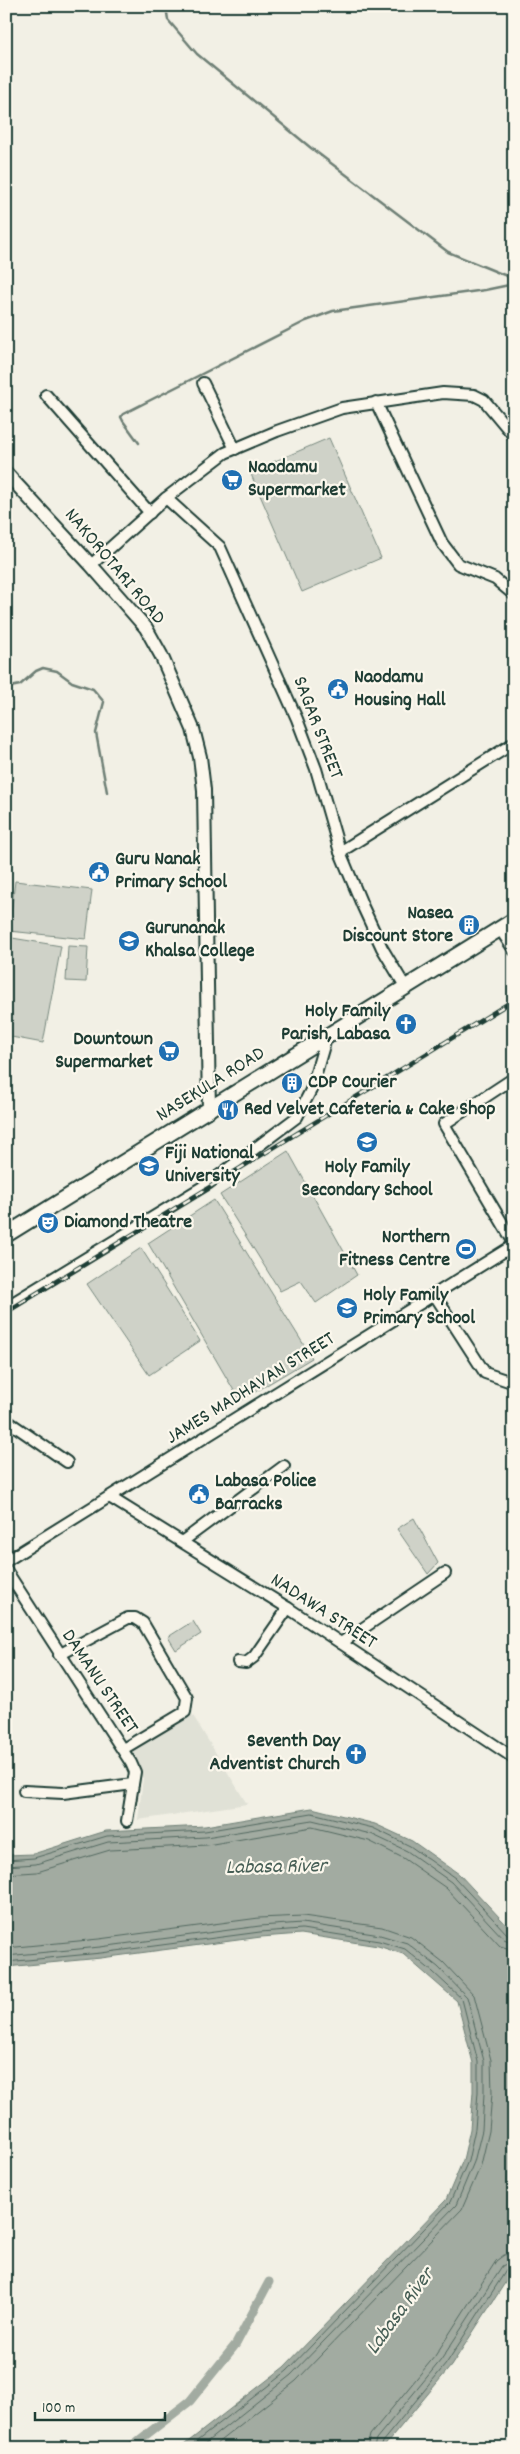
<svg xmlns="http://www.w3.org/2000/svg" width="520" height="2454" viewBox="0 0 520 2454" font-family="Dekko,sans-serif">
	<rect width="100%" height="100%" fill="#f2f0e5"/>
	<filter id="ink" filterUnits="userSpaceOnUse"><feTurbulence type="fractalNoise" baseFrequency=".02" numOctaves="2"/><feDisplacementMap in="SourceGraphic" scale="10" xChannelSelector="R" yChannelSelector="G"/><feConvolveMatrix kernelMatrix="1 2 1 2 8 2 1 2 1" color-interpolation-filters="sRGB"/></filter>
	<g filter="url(#ink)">
		<!-- built -->
		<path fill="#e0e1d6" d="M 192,1714 L 247,1804 L 138,1820 L 143,1778 L 116,1751 L 150,1724 Z"/>
		<!-- green -->
		<g fill="#cfd2c8" stroke="#77887e">
			<path d="M 329,438 L 381,558 L 302,592 L 250,472 Z"/>
			<path d="M 15,881 L 92,890 L 86,939 L 9,931 Z"/>
			<path d="M 6,937 L 61,946 L 43,1043 L 6,1036 Z"/>
			<path d="M 68,946 L 88,947 L 86,982 L 66,981 Z"/>
			<path d="M 288,1151 L 357,1275 L 316,1303 L 301,1281 L 280,1291 L 220,1195 Z"/>
			<path d="M 214,1200 L 312,1358 L 240,1401 L 148,1243 Z"/>
			<path d="M 141,1248 L 200,1341 L 149,1375 L 87,1284 Z"/>
			<path d="M 414,1518 L 438,1563 L 428,1574 L 397,1529 Z"/>
			<path d="M 193,1621 L 201,1634 L 176,1650 L 168,1637 Z"/>
		</g>
		<!-- water -->
		<path fill="#a2aba1" stroke="#6e7f75" d="M 312,1808 L 375,1824 L 412,1841 L 459,1874 L 514,1933 L 514,2269 L 451,2366 L 383,2448 L 180,2448 L 284,2367 L 446,2200 L 463,2160 L 470,2129 L 473,2092 L 473,2063 L 457,2001 L 403,1954 L 378,1946 L 301,1934 L 261,1937 L 101,1958 L 6,1967 L 6,1855 L 33,1854 L 106,1831 L 205,1826 Z"/>
		<g fill="none" stroke-linecap="round" stroke-linejoin="round">
			<!-- shore -->
			<g stroke="#536960" stroke-width="1">
				<path d="M 6,1860 L 34,1858 L 107,1836 L 205,1831 L 312,1813 L 373,1828 L 410,1846 L 455,1878 L 508,1935 L 514,1936"/>
				<path d="M 6,1866 L 36,1864 L 108,1842 L 206,1837 L 312,1820 L 371,1834 L 407,1851 L 451,1882 L 504,1939 L 514,1943"/>
				<path d="M 6,1874 L 37,1872 L 110,1850 L 207,1845 L 312,1827 L 369,1841 L 403,1858 L 446,1888 L 500,1946 L 514,1950"/>
				<path d="M 6,1948 L 99,1939 L 259,1918 L 303,1916 L 382,1927 L 411,1937 L 443,1962 L 474,1995 L 491,2060 L 492,2093 L 489,2131 L 481,2165 L 462,2209 L 296,2381 L 211,2448"/>
				<path d="M 6,1956 L 100,1947 L 260,1926 L 302,1923 L 380,1935 L 407,1943 L 438,1967 L 467,1997 L 484,2061 L 484,2093 L 482,2130 L 474,2162 L 456,2205 L 291,2375 L 199,2448"/>
				<path d="M 6,1962 L 101,1953 L 260,1932 L 302,1929 L 379,1941 L 405,1949 L 433,1972 L 462,1999 L 478,2062 L 478,2092 L 475,2129 L 468,2161 L 450,2202 L 287,2371 L 188,2448"/>
				<path d="M 367,2448 L 370,2435 L 435,2356 L 496,2261 L 504,2255 L 514,2253"/>
				<path d="M 374,2448 L 376,2439 L 441,2360 L 502,2266 L 514,2260"/>
				<path d="M 380,2448 L 382,2442 L 446,2364 L 507,2269 L 514,2267"/>
			</g>
			<!-- stream -->
			<g stroke="#6e7f75" stroke-width="2.5">
				<path d="M 166,6 L 168,20 L 197,54 L 311,148 L 448,252 L 514,279"/>
				<path d="M 139,443 L 123,421 L 121,417 L 123,414 L 306,321 L 333,311 L 485,290 L 514,284"/>
				<path d="M 6,688 L 20,685 L 36,671 L 43,668 L 57,671 L 72,682 L 93,689 L 104,702 L 96,733 L 107,792"/>
			</g>
			<!-- canal -->
			<path stroke="#a2aba1" stroke-width="9" d="M 129,2448 L 190,2401 L 236,2344 L 269,2282"/>
			<!-- minor casing -->
			<g stroke="#1f3d34" stroke-width="14">
				<g id="minor">
					<path d="M 203,383 L 235,449"/>
					<path d="M 46,395 L 150,513"/>
					<path d="M 376,402 L 442,543 L 458,564 L 495,579 L 514,595"/>
					<path d="M 166,498 L 220,547 L 297,719 L 316,769 L 340,852 L 363,907 L 382,948 L 406,988"/>
					<path d="M 91,565 L 166,498 L 225,453 L 277,431 L 342,408 L 443,393 L 474,395 L 484,400 L 514,436"/>
					<path d="M 340,852 L 514,743"/>
					<path d="M 500,929 L 514,950"/>
					<path d="M 514,1078 L 444,1124 L 514,1243"/>
					<path d="M 434,1294 L 485,1373 L 514,1383"/>
					<path d="M 6,1307 L 209,1183 L 297,1117 L 311,1090 L 327,1035"/>
					<path d="M 6,1420 L 67,1462"/>
					<path d="M 111,1498 L 288,1608 L 514,1758"/>
					<path d="M 183,1541 L 284,1466"/>
					<path d="M 6,1561 L 514,1245"/>
					<path d="M 6,1570 L 131,1763 L 135,1772 L 127,1821"/>
					<path d="M 341,1643 L 445,1573"/>
					<path d="M 59,1655 L 128,1618 L 135,1618 L 143,1623 L 187,1698 L 185,1712 L 123,1749"/>
					<path d="M 238,1662 L 246,1663 L 254,1657 L 288,1608"/>
					<path d="M 24,1791 L 63,1793 L 133,1784"/>
				</g>
			</g>
			<!-- tertiary casing -->
			<g stroke="#1f3d34" stroke-width="16">
				<path id="tertiary" d="M 6,473 L 91,565 L 146,628 L 161,655 L 193,729 L 200,757 L 204,790 L 209,1111"/>
			</g>
			<!-- secondary casing -->
			<g stroke="#1f3d34" stroke-width="18">
				<path id="secondary" d="M 6,1235 L 514,920"/>
			</g>
			<!-- minor -->
			<use href="#minor" stroke="#fbf7ec" stroke-width="10"/>
			<!-- tertiary -->
			<use href="#tertiary" stroke="#fbf7ec" stroke-width="12"/>
			<!-- secondary -->
			<use href="#secondary" stroke="#fbf7ec" stroke-width="14"/>
			<!-- rail casing -->
			<g stroke="#1f3d34" stroke-width="4.5">
				<path id="rail" d="M 6,1312 L 514,1000"/>
			</g>
			<!-- rail -->
			<use href="#rail" stroke="#fbf7ec" stroke-width="2.5" stroke-dasharray="8" stroke-linecap="butt"/>
		</g>
	</g>
	<!-- icons -->
	<defs>
		<g id="supermarket-disc" transform="scale(1.125)"><circle r="9.5" fill="#1f6fb2" stroke="#fbf7ec"/><path d="M-6-5.5h2.5l.6 2H6L4.5 2H-2.5L-4.4-4H-6ZM-1.5 3.2a1.3 1.3 0 1 0 .1 0ZM3 3.2a1.3 1.3 0 1 0 .1 0Z" fill="#fff"/></g>
		<g id="civic-disc" transform="scale(1.125)"><circle r="9.5" fill="#1f6fb2" stroke="#fbf7ec"/><path d="M-.6-6.5H3V-4.5H.6V-3L4-1V1h2V6H-6V1h2V-1L-.6-3ZM-1.2 2.5V6h2.4V2.5Z" fill="#fff"/></g>
		<g id="building-disc" transform="scale(1.125)"><circle r="9.5" fill="#1f6fb2" stroke="#fbf7ec"/><path d="M-4-6H4V6H1V3H-1V6H-4ZM-2.5-4.3h1.7v1.8h-1.7ZM.8-4.3h1.7v1.8H.8ZM-2.5-1h1.7V.8h-1.7ZM.8-1h1.7V.8H.8Z" fill="#fff"/></g>
		<g id="university-disc" transform="scale(1.125)"><circle r="9.5" fill="#1f6fb2" stroke="#fbf7ec"/><path d="M0-5L7-2L0 1L-7-2ZM-4 1L0 2.5L4 1V4Q0 6-4 4Z" fill="#fff"/></g>
		<g id="church-disc" transform="scale(1.125)"><circle r="9.5" fill="#1f6fb2" stroke="#fbf7ec"/><path d="M-1.2-6h2.4v3.5h3.3v2.4h-3.3V6h-2.4V-.1h-3.3v-2.4h3.3Z" fill="#fff"/></g>
		<g id="restaurant-disc" transform="scale(1.125)"><circle r="9.5" fill="#1f6fb2" stroke="#fbf7ec"/><path d="M-5-6h1v4h1v-4h1v4h1v-4h1v5L-1.5 .5V6h-2V.5L-5-1ZM5-6V6H3V1.5H1.5Q1.5-4 5-6Z" fill="#fff"/></g>
		<g id="school-disc" transform="scale(1.125)"><circle r="9.5" fill="#1f6fb2" stroke="#fbf7ec"/><path d="M0-5L7-2L0 1L-7-2ZM-4 1L0 2.5L4 1V4Q0 6-4 4Z" fill="#fff"/></g>
		<g id="theatre-disc" transform="scale(1.125)"><circle r="9.5" fill="#1f6fb2" stroke="#fbf7ec"/><path d="M-5-5.5Q0-4 5-5.5V0Q5 5 0 6Q-5 5-5 0ZM-3.3-2.5H-1v1.5H-3.3ZM1-2.5H3.3v1.5H1ZM-2.8 1Q0 5.5 2.8 1Z" fill="#fff"/></g>
		<g id="stadium-disc" transform="scale(1.125)"><circle r="9.5" fill="#1f6fb2" stroke="#fbf7ec"/><path d="M0-5a6.5 5 0 1 0 0 10a6.5 5 0 1 0 0-10ZM-3.5-1.8h7v3.6h-7Z" fill="#fff"/></g>
	</defs>
	<g fill-rule="evenodd">
		<use href="#supermarket-disc" x="232" y="480"/>
		<use href="#civic-disc" x="338" y="689"/>
		<use href="#civic-disc" x="99" y="872"/>
		<use href="#building-disc" x="469" y="925"/>
		<use href="#university-disc" x="129" y="941"/>
		<use href="#church-disc" x="406" y="1024"/>
		<use href="#supermarket-disc" x="169" y="1051"/>
		<use href="#building-disc" x="292" y="1083"/>
		<use href="#restaurant-disc" x="228" y="1110"/>
		<use href="#school-disc" x="367" y="1142"/>
		<use href="#university-disc" x="149" y="1166"/>
		<use href="#theatre-disc" x="48" y="1223"/>
		<use href="#stadium-disc" x="466" y="1249"/>
		<use href="#school-disc" x="347" y="1308"/>
		<use href="#civic-disc" x="199" y="1494"/>
		<use href="#church-disc" x="356" y="1754"/>
	</g>
	<g text-anchor="middle" dominant-baseline="central" stroke-width="4.5" stroke-linejoin="round" paint-order="stroke">
		<!-- poi labels -->
		<g font-size="20" font-weight="bold" fill="#1f3d34" stroke="#fbf7ec" text-anchor="start">
			<text x="248" y="468">Naodamu<tspan x="248" dy="23">Supermarket</tspan></text>
			<text x="354" y="678">Naodamu<tspan x="354" dy="23">Housing Hall</tspan></text>
			<text x="115" y="860">Guru Nanak<tspan x="115" dy="23">Primary School</tspan></text>
			<text x="453" y="914" text-anchor="end">Nasea<tspan x="453" dy="23">Discount Store</tspan></text>
			<text x="145" y="929">Gurunanak<tspan x="145" dy="23">Khalsa College</tspan></text>
			<text x="390" y="1012" text-anchor="end">Holy Family<tspan x="390" dy="23">Parish, Labasa</tspan></text>
			<text x="153" y="1040" text-anchor="end">Downtown<tspan x="153" dy="23">Supermarket</tspan></text>
			<text x="308" y="1083">CDP Courier</text>
			<text x="244" y="1110">Red Velvet Cafeteria &amp; Cake Shop</text>
			<text x="165" y="1154">Fiji National<tspan x="165" dy="23">University</tspan></text>
			<text x="367" y="1168" text-anchor="middle">Holy Family<tspan x="367" dy="23">Secondary School</tspan></text>
			<text x="64" y="1223">Diamond Theatre</text>
			<text x="450" y="1238" text-anchor="end">Northern<tspan x="450" dy="23">Fitness Centre</tspan></text>
			<text x="363" y="1296">Holy Family<tspan x="363" dy="23">Primary School</tspan></text>
			<text x="215" y="1482">Labasa Police<tspan x="215" dy="23">Barracks</tspan></text>
			<text x="340" y="1742" text-anchor="end">Seventh Day<tspan x="340" dy="23">Adventist Church</tspan></text>
		</g>
		<!-- street labels -->
		<g font-size="20" fill="#1f3d34" stroke="#fbf7ec">
			<text transform="translate(114 567) rotate(50)">NAKOROTARI ROAD</text>
			<text transform="translate(317 728) rotate(69)">SAGAR STREET</text>
			<text transform="translate(211 1085) rotate(-32)">NASEKULA ROAD</text>
			<text transform="translate(251 1389) rotate(-32)">JAMES MADHAVAN STREET</text>
			<text transform="translate(323 1612) rotate(33)">NADAWA STREET</text>
			<text transform="translate(99 1682) rotate(56)">DAMANU STREET</text>
		</g>
		<!-- water labels -->
		<g font-size="21" font-style="italic" fill="#465e55" stroke="#fbf7ec">
			<text transform="translate(276 1868) rotate(-1)">Labasa River</text>
			<text transform="translate(401 2312) rotate(-54)">Labasa River</text>
		</g>
	</g>
	<!-- margin -->
	<rect width="520" height="2454" fill="none" stroke="#fbf7ec" stroke-width="25"/>
	<rect x="12" y="12" width="495" height="2429" fill="none" stroke="#1f3d34" stroke-width="2" filter="url(#ink)"/>
	<!-- scale -->
	<path d="M35 2412v8h130v-8" fill="none" stroke="#1f3d34" stroke-width="2.5"/>
	<text x="42" y="2412" font-size="15" fill="#1f3d34" stroke="#fbf7ec" stroke-width="4" paint-order="stroke">100 m</text>
</svg>
